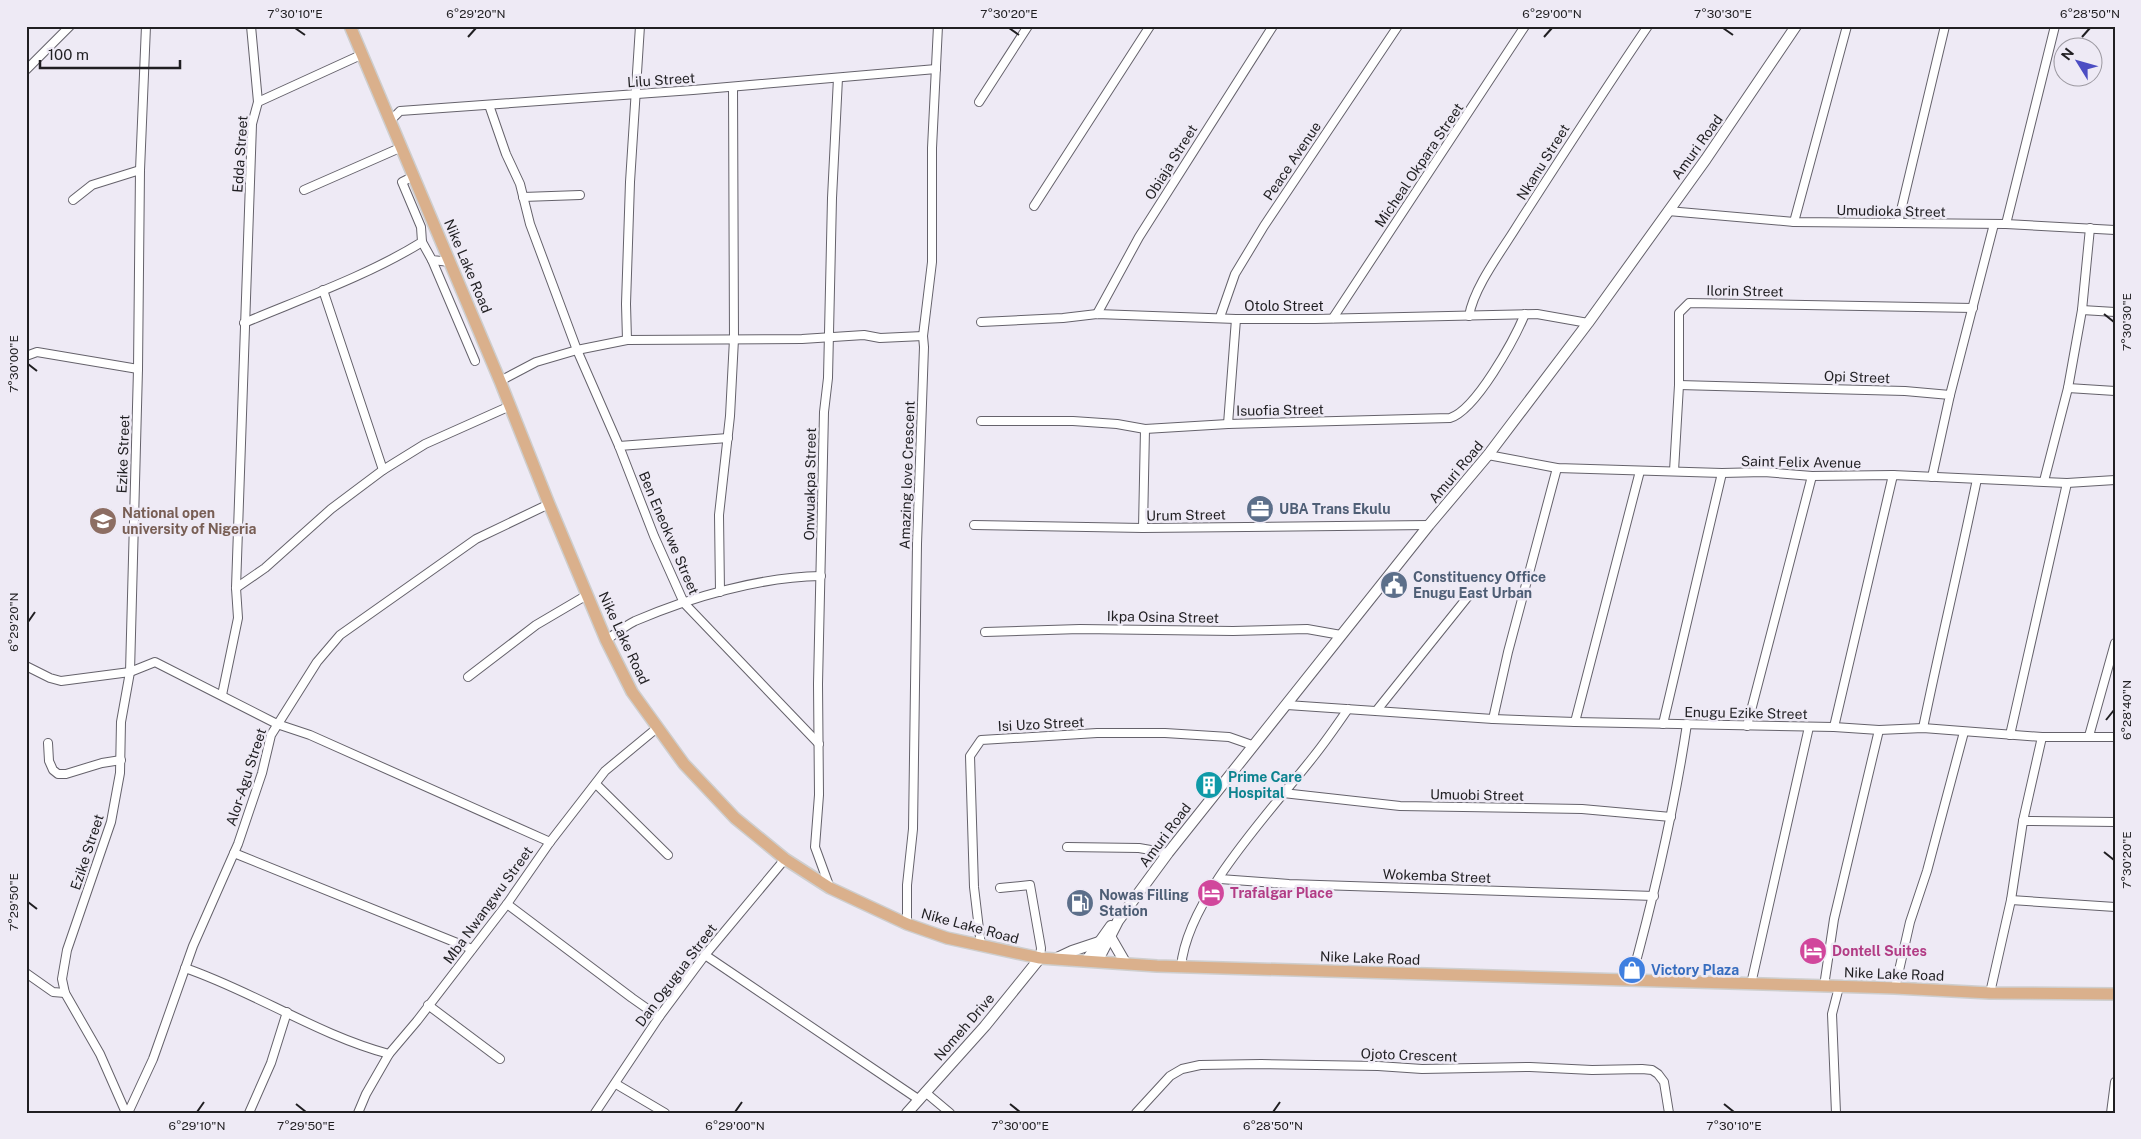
<svg xmlns="http://www.w3.org/2000/svg" width="2141" height="1139" viewBox="0 0 2141 1139" font-family="'Public Sans',sans-serif">
	<rect width="100%" height="100%" fill="#eeeaf5"/>
	<g fill="none" stroke-linecap="round" stroke-linejoin="round">
		<!-- street casing -->
		<g stroke="#65626b" stroke-width="10">
			<g id="street">
				<path d="M 251,26 L 258,102"/>
				<path d="M 26,70 L 70,26"/>
				<path d="M 979,102 L 1028,26"/>
				<path d="M 489,105 L 506,154 L 520,184 L 530,224 L 577,350 L 619,446 L 654,536 L 684,603 L 819,744"/>
				<path d="M 391,120 L 400,111 L 693,90 L 936,69"/>
				<path d="M 304,190 L 402,147"/>
				<path d="M 523,197 L 580,195"/>
				<path d="M 73,200 L 92,185 L 140,170"/>
				<path d="M 1034,206 L 1150,26"/>
				<path d="M 1668,211 L 1794,222 L 2006,224 L 2115,230"/>
				<path d="M 1794,222 L 1847,26"/>
				<path d="M 1898,223 L 1945,26"/>
				<path d="M 2006,224 L 2055,26"/>
				<path d="M 422,242 L 432,260 L 450,262"/>
				<path d="M 432,260 L 475,361"/>
				<path d="M 323,290 L 383,470"/>
				<path d="M 2082,310 L 2115,312"/>
				<path d="M 1097,314 L 1139,237 L 1273,26"/>
				<path d="M 1469,316 C 1474,287 1501,252 1517,226 C 1560,159 1603,92 1648,26"/>
				<path d="M 1220,317 L 1235,274 L 1264,226 L 1398,26"/>
				<path d="M 1333,318 L 1525,26"/>
				<path d="M 981,322 L 1063,318 L 1097,314 L 1236,319 L 1315,319 L 1537,314 L 1588,323"/>
				<path d="M 244,323 C 301,299 369,275 422,242 L 421,227 L 402,182 L 414,176"/>
				<path d="M 627,340 L 626,304 L 630,182 L 640,26"/>
				<path d="M 26,356 L 37,352 L 138,369"/>
				<path d="M 500,381 L 536,362 L 577,350 L 627,340 L 802,339 L 864,335 L 880,338 L 923,336"/>
				<path d="M 1679,385 L 1905,391 L 1950,395 L 1932,477"/>
				<path d="M 2068,388 L 2115,391"/>
				<path d="M 1950,395 L 1994,224"/>
				<path d="M 981,421 L 1073,421 L 1117,424 L 1145,429 L 1228,424 L 1450,418 C 1476,410 1514,340 1525,314"/>
				<path d="M 1228,424 L 1236,319"/>
				<path d="M 619,446 L 728,438"/>
				<path d="M 1488,455 L 1557,468 L 1722,473 L 1764,472 L 1812,476 L 1893,475 L 2067,483 L 2115,480"/>
				<path d="M 1674,471 L 1679,385 L 1679,313 L 1689,303 L 1973,308"/>
				<path d="M 2044,481 L 2068,388 L 2082,310 L 2090,228"/>
				<path d="M 974,525 L 1143,528 L 1429,525"/>
				<path d="M 1143,528 L 1145,429"/>
				<path d="M 236,588 L 265,568 L 331,509 L 383,470 L 425,444 L 510,406"/>
				<path d="M 720,592 L 719,515 L 730,416 L 734,339 L 733,87"/>
				<path d="M 985,632 L 1080,629 L 1233,631 L 1307,629 L 1341,635"/>
				<path d="M 606,640 C 615,634 625,626 635,621 C 691,597 760,577 821,576"/>
				<path d="M 26,666 L 50,678 L 61,681 L 130,672 L 155,662 L 277,724 L 310,735 L 550,842"/>
				<path d="M 468,677 L 536,625 L 587,595"/>
				<path d="M 222,695 L 238,618 L 236,588 L 252,124 L 258,102 L 363,54"/>
				<path d="M 1287,705 L 1493,719 L 1575,722 L 1834,727 L 1879,730 L 1923,728 L 2042,737 L 2115,737"/>
				<path d="M 1377,710 L 1470,594"/>
				<path d="M 1493,719 L 1508,652 L 1557,468"/>
				<path d="M 1575,722 L 1640,471"/>
				<path d="M 1663,724 L 1722,473"/>
				<path d="M 1747,726 L 1812,476"/>
				<path d="M 1834,727 L 1893,475"/>
				<path d="M 1923,728 C 1940,645 1960,562 1977,479"/>
				<path d="M 2010,735 L 2067,483"/>
				<path d="M 2089,736 L 2115,643"/>
				<path d="M 48,743 L 49,761 L 53,770 L 58,774 L 66,774 L 102,763 L 121,760"/>
				<path d="M 596,784 L 668,855"/>
				<path d="M 1283,793 L 1400,806 L 1582,809 L 1671,817"/>
				<path d="M 2023,821 L 2115,822"/>
				<path d="M 1067,847 L 1139,848 L 1168,853"/>
				<path d="M 234,853 L 472,949"/>
				<path d="M 1220,879 L 1289,884 L 1654,896"/>
				<path d="M 830,888 L 815,847 L 819,795 L 818,684 L 824,412 L 828,378 L 832,198 L 838,78"/>
				<path d="M 1000,888 L 1030,885 L 1041,948 L 1040,958"/>
				<path d="M 2011,900 L 2115,907"/>
				<path d="M 507,904 L 632,998 L 659,1017"/>
				<path d="M 907,924 L 907,885 L 913,829 L 917,544 L 924,347 L 923,336 L 932,262 L 932,148 L 938,26"/>
				<path d="M 981,946 L 974,887 L 970,756 L 981,740 L 1097,733 L 1165,733 L 1229,737 L 1252,745"/>
				<path d="M 705,955 L 918,1099"/>
				<path d="M 1181,967 C 1187,898 1272,810 1314,756 C 1326,741 1337,725 1348,709"/>
				<path d="M 185,968 C 255,992 318,1035 389,1054"/>
				<path d="M 26,973 L 53,992 L 65,993"/>
				<path d="M 1631,980 C 1654,896 1674,811 1687,724"/>
				<path d="M 1751,984 L 1809,727"/>
				<path d="M 1824,986 L 1834,919 L 1879,730"/>
				<path d="M 1895,988 L 1910,922 L 1927,871 L 1964,732"/>
				<path d="M 1990,993 L 2011,900 L 2023,821 L 2042,737"/>
				<path d="M 428,1005 L 500,1059"/>
				<path d="M 616,1084 L 665,1113"/>
				<path d="M 925,1092 L 950,1113"/>
				<path d="M 126,1113 L 100,1054 L 65,993 L 62,979 L 67,950 L 111,822 L 120,773 L 121,722 L 130,672 L 138,369 L 140,170 L 146,26"/>
				<path d="M 128,1113 L 153,1059 L 193,946 L 238,844 L 262,773 L 271,735 L 317,662 L 340,635 L 476,539 L 549,504"/>
				<path d="M 249,1113 L 271,1063 L 287,1012"/>
				<path d="M 358,1113 L 366,1094 L 389,1054 L 417,1021 L 507,904 L 550,842 L 605,771 L 657,728"/>
				<path d="M 595,1113 L 659,1017 L 705,955 L 785,859"/>
				<path d="M 1136,1113 L 1170,1076 L 1182,1069 L 1200,1065 L 1261,1064 L 1378,1066 L 1422,1069 L 1530,1067 L 1592,1070 L 1642,1069 L 1652,1070 L 1658,1074 L 1664,1082 L 1669,1113"/>
				<path d="M 1836,1113 L 1832,1014 L 1839,987"/>
				<path d="M 2111,1113 L 2115,1082"/>
			</g>
		</g>
		<!-- secondary casing -->
		<g stroke="#65626b" stroke-width="12">
			<g id="secondary">
				<path d="M 1111,938 L 1126,964"/>
				<path d="M 1055,959 L 1072,951 L 1099,942"/>
				<path d="M 1086,961 L 1111,926"/>
				<path d="M 1097,962 L 1118,921 L 1168,853 L 1429,525 L 1488,455 L 1588,323 L 1706,159 L 1796,26"/>
				<path d="M 907,1113 L 985,1026 L 1040,958"/>
			</g>
		</g>
		<!-- primary casing -->
		<g stroke="#cecece" stroke-width="14">
			<path id="primary" d="M 350,26 L 500,381 L 549,504 L 606,640 L 632,692 L 684,764 L 735,818 L 785,859 L 830,888 L 907,924 L 947,938 L 1040,958 L 1157,966 L 1895,988 L 1990,993 L 2115,994"/>
		</g>
		<!-- street -->
		<use href="#street" stroke="#fff" stroke-width="8"/>
		<!-- secondary -->
		<use href="#secondary" stroke="#fff" stroke-width="10"/>
		<!-- primary -->
		<use href="#primary" stroke="#dab08c" stroke-width="11"/>
	</g>
	<!-- ticks -->
	<path fill="none" stroke="#201f22" stroke-width="2" d="M 295,28 L 305,35M 1009,28 L 1019,35M 1723,28 L 1733,35M 468,37 L 476,28M 1544,37 L 1552,28M 2082,37 L 2090,28M 2104,314 L 2114,322M 28,364 L 37,371M 28,622 L 35,612M 2106,720 L 2114,710M 2104,852 L 2114,860M 28,902 L 37,909M 296,1104 L 306,1112M 1010,1104 L 1020,1112M 1724,1104 L 1734,1112M 197,1112 L 204,1102M 735,1112 L 742,1102M 1273,1112 L 1280,1102"/>
	<!-- icons -->
	<defs>
		<g id="office-disc" transform="scale(1.4375)"><circle r="9.5" fill="#5c6f8a" stroke="#eeeaf5"/><path d="M-6-3h4V-5.5h4V-3h4V5H-6ZM-1-4.5V-3h2v-1.5ZM-6 0V1H6V0Z" fill="#fff"/></g>
		<g id="school-disc" transform="scale(1.4375)"><circle r="9.5" fill="#8d6e63" stroke="#eeeaf5"/><path d="M0-5L7-2L0 1L-7-2ZM-4 1L0 2.5L4 1V4Q0 6-4 4Z" fill="#fff"/></g>
		<g id="civic-disc" transform="scale(1.4375)"><circle r="9.5" fill="#5c6f8a" stroke="#eeeaf5"/><path d="M-.6-6.5H3V-4.5H.6V-3L4-1V1h2V6H-6V1h2V-1L-.6-3ZM-1.2 2.5V6h2.4V2.5Z" fill="#fff"/></g>
		<g id="building-disc" transform="scale(1.4375)"><circle r="9.5" fill="#0f9aa8" stroke="#eeeaf5"/><path d="M-4-6H4V6H1V3H-1V6H-4ZM-2.5-4.3h1.7v1.8h-1.7ZM.8-4.3h1.7v1.8H.8ZM-2.5-1h1.7V.8h-1.7ZM.8-1h1.7V.8H.8Z" fill="#fff"/></g>
		<g id="hotel-disc" transform="scale(1.4375)"><circle r="9.5" fill="#d1479c" stroke="#eeeaf5"/><path d="M-6-4.5h1.5V1H6V5H4.5V3h-9V5H-6ZM-4 0a1.8 1.8 0 1 1 3.6 0ZM.5 0V-2.5h3Q6-2.5 6 0Z" fill="#fff"/></g>
		<g id="fuel-disc" transform="scale(1.4375)"><circle r="9.5" fill="#5c6f8a" stroke="#eeeaf5"/><path d="M-5.5-6h7V0h2V4h1.3V-2.5L3-4.5l.8-.8L6-3V5H2.5V1h-1V6h-7ZM-4.2-4.7v3.2H.2V-4.7Z" fill="#fff"/></g>
		<g id="shop-disc" transform="scale(1.4375)"><circle r="9.5" fill="#3f7fe0" stroke="#eeeaf5"/><path d="M-5-2.5h2.3a2.7 3.5 0 0 1 5.4 0H5L5.5 6h-11ZM-1.5-2.5h3a1.5 2.3 0 0 0-3 0Z" fill="#fff"/></g>
	</defs>
	<g fill-rule="evenodd">
		<use href="#office-disc" x="1260" y="509"/>
		<use href="#school-disc" x="103" y="521"/>
		<use href="#civic-disc" x="1394" y="585"/>
		<use href="#building-disc" x="1209" y="785"/>
		<use href="#hotel-disc" x="1211" y="893"/>
		<use href="#fuel-disc" x="1080" y="903"/>
		<use href="#hotel-disc" x="1813" y="951"/>
		<use href="#shop-disc" x="1632" y="970"/>
	</g>
	<g text-anchor="middle" dominant-baseline="central" stroke-width="5" stroke-linejoin="round" paint-order="stroke">
		<!-- street labels -->
		<g font-size="14" fill="#201f22" stroke="#eeeaf5">
			<text transform="translate(661 80) rotate(-4)">Lilu Street</text>
			<text transform="translate(1697 147) rotate(-54)">Amuri Road</text>
			<text transform="translate(240 154) rotate(-86)">Edda Street</text>
			<text transform="translate(1292 161) rotate(-56)">Peace Avenue</text>
			<text transform="translate(1171 162) rotate(-58)">Obiaja Street</text>
			<text transform="translate(1543 162) rotate(-58)">Nkanu Street</text>
			<text transform="translate(1419 165) rotate(-56)">Micheal Okpara Street</text>
			<text transform="translate(1891 211) rotate(1)">Umudioka Street</text>
			<text transform="translate(468 266) rotate(67)">Nike Lake Road</text>
			<text transform="translate(1745 291) rotate(1)">Ilorin Street</text>
			<text x="1284" y="306">Otolo Street</text>
			<text transform="translate(1857 377) rotate(2)">Opi Street</text>
			<text transform="translate(1280 410) rotate(-1)">Isuofia Street</text>
			<text transform="translate(123 454) rotate(-88)">Ezike Street</text>
			<text transform="translate(1801 462) rotate(1)">Saint Felix Avenue</text>
			<text transform="translate(1456 472) rotate(-50)">Amuri Road</text>
			<text transform="translate(907 475) rotate(-88)">Amazing love Crescent</text>
			<text transform="translate(810 484) rotate(-89)">Onwuakpa Street</text>
			<text transform="translate(1186 515) rotate(-1)">Urum Street</text>
			<text transform="translate(669 533) rotate(67)">Ben Eneokwe Street</text>
			<text transform="translate(1163 617) rotate(1)">Ikpa Osina Street</text>
			<text transform="translate(624 638) rotate(65)">Nike Lake Road</text>
			<text transform="translate(1746 713) rotate(1)">Enugu Ezike Street</text>
			<text transform="translate(1041 724) rotate(-3)">Isi Uzo Street</text>
			<text transform="translate(246 777) rotate(-72)">Alor-Agu Street</text>
			<text transform="translate(1477 795) rotate(1)">Umuobi Street</text>
			<text transform="translate(1165 835) rotate(-53)">Amuri Road</text>
			<text transform="translate(87 852) rotate(-72)">Ezike Street</text>
			<text transform="translate(1437 876) rotate(2)">Wokemba Street</text>
			<text transform="translate(488 905) rotate(-54)">Mba Nwangwu Street</text>
			<text transform="translate(970 926) rotate(15)">Nike Lake Road</text>
			<text transform="translate(1370 958) rotate(2)">Nike Lake Road</text>
			<text transform="translate(1894 974) rotate(2)">Nike Lake Road</text>
			<text transform="translate(676 975) rotate(-53)">Dan Ogugua Street</text>
			<text transform="translate(964 1027) rotate(-49)">Nomeh Drive</text>
			<text transform="translate(1409 1055) rotate(2)">Ojoto Crescent</text>
		</g>
		<!-- service labels -->
		<g font-size="14" font-weight="bold" fill="#4e5e75" stroke="#eeeaf5" text-anchor="start">
			<text x="1279" y="509">UBA Trans Ekulu</text>
			<text x="1413" y="577">Constituency Office<tspan x="1413" dy="16">Enugu East Urban</tspan></text>
			<text x="1099" y="895">Nowas Filling<tspan x="1099" dy="16">Station</tspan></text>
		</g>
		<!-- education labels -->
		<g font-size="14" font-weight="bold" fill="#785e54" stroke="#eeeaf5" text-anchor="start">
			<text x="122" y="513">National open<tspan x="122" dy="16">university of Nigeria</tspan></text>
		</g>
		<!-- culture labels -->
		<g font-size="14" font-weight="bold" fill="#0d838f" stroke="#eeeaf5" text-anchor="start">
			<text x="1228" y="777">Prime Care<tspan x="1228" dy="16">Hospital</tspan></text>
		</g>
		<!-- hotel labels -->
		<g font-size="14" font-weight="bold" fill="#b23c85" stroke="#eeeaf5" text-anchor="start">
			<text x="1230" y="893">Trafalgar Place</text>
			<text x="1832" y="951">Dontell Suites</text>
		</g>
		<!-- shop labels -->
		<g font-size="14" font-weight="bold" fill="#366cbe" stroke="#eeeaf5" text-anchor="start">
			<text x="1651" y="970">Victory Plaza</text>
		</g>
	</g>
	<!-- border -->
	<rect width="2141" height="1139" fill="none" stroke="#eeeaf5" stroke-width="55"/>
	<!-- north arrow -->
	<g transform="translate(2078 62) rotate(307)"><circle r="24" fill="#eeeaf5" stroke="#9c99a1"/>
	<path d="M0-4L9 19L0 12L-9 19Z" fill="#4c4dc3"/>
	<text y="-8" font-size="14" font-weight="bold" text-anchor="middle" fill="#201f22">N</text>
	</g>
	<!-- scale -->
	<path d="M40 60v8h140v-8" fill="none" stroke="#201f22" stroke-width="2.5"/>
	<text x="48" y="60" font-size="15" fill="#201f22" stroke="#eeeaf5" stroke-width="4" paint-order="stroke">100 m</text>
	<rect x="28" y="28" width="2086" height="1084" fill="none" stroke="#201f22" stroke-width="2"/>
	<g font-size="12" text-anchor="middle" fill="#201f22">
		<text x="295" y="18">7°30'10"E</text>
		<text x="476" y="18">6°29'20"N</text>
		<text x="1009" y="18">7°30'20"E</text>
		<text x="1552" y="18">6°29'00"N</text>
		<text x="1723" y="18">7°30'30"E</text>
		<text x="2090" y="18">6°28'50"N</text>
		<text transform="translate(2127 322) rotate(-90)" y="4">7°30'30"E</text>
		<text transform="translate(14 364) rotate(-90)" y="4">7°30'00"E</text>
		<text transform="translate(14 622) rotate(-90)" y="4">6°29'20"N</text>
		<text transform="translate(2127 710) rotate(-90)" y="4">6°28'40"N</text>
		<text transform="translate(2127 860) rotate(-90)" y="4">7°30'20"E</text>
		<text transform="translate(14 902) rotate(-90)" y="4">7°29'50"E</text>
		<text x="197" y="1130">6°29'10"N</text>
		<text x="306" y="1130">7°29'50"E</text>
		<text x="735" y="1130">6°29'00"N</text>
		<text x="1020" y="1130">7°30'00"E</text>
		<text x="1273" y="1130">6°28'50"N</text>
		<text x="1734" y="1130">7°30'10"E</text>
	</g>
</svg>
